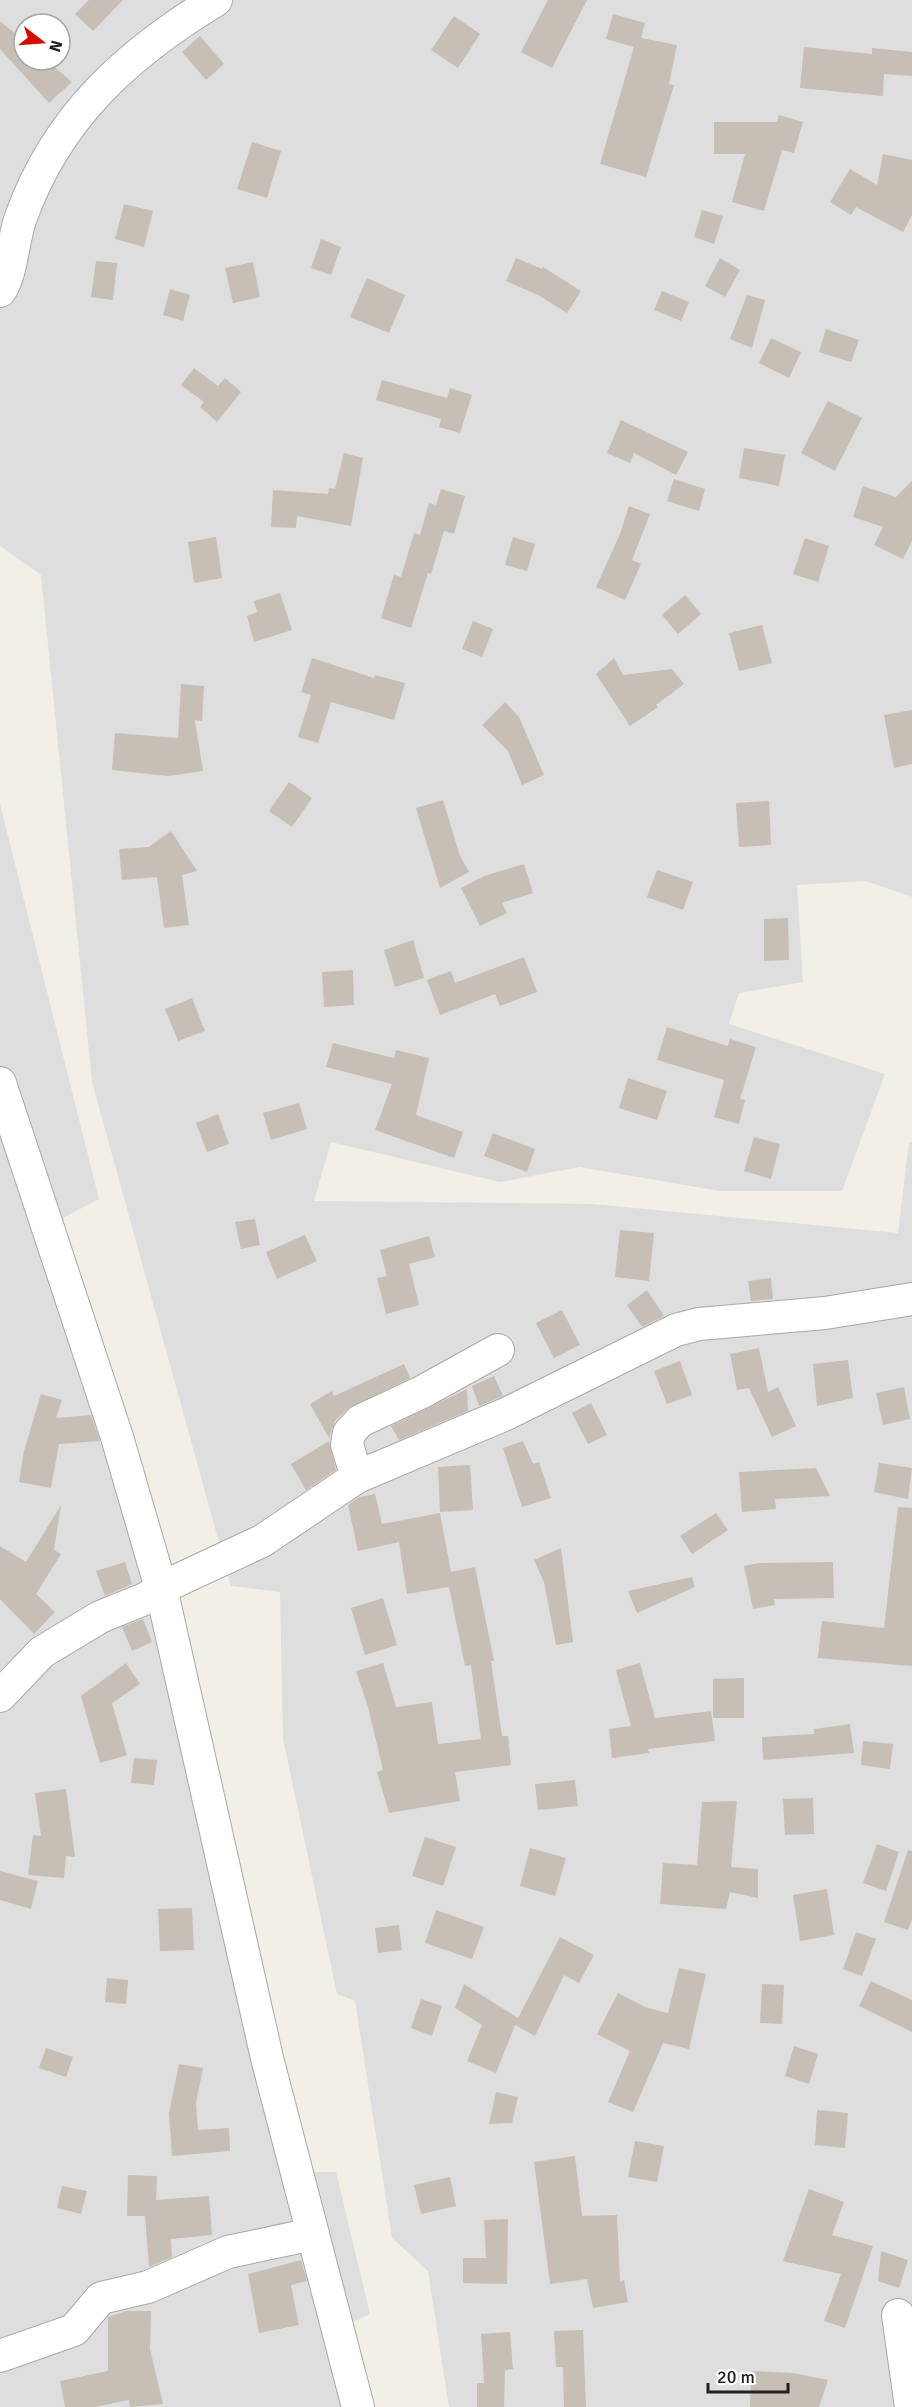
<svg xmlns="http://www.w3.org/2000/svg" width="912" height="2407" viewBox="0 0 912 2407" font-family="Signika,sans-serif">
	<rect width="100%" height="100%" fill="#f2efe7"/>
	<!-- residential -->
	<g fill="#dfdede" fill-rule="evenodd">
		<path d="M 0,0 L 912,0 L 912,897 L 866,881 L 797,885 L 803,982 L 739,993 L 729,1024 L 885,1074 L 842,1191 L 719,1191 L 580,1167 L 500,1182 L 331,1142 L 314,1201 L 592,1204 L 898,1233 L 909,1142 L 912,1142 L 912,2407 L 449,2407 L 428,2271 L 392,2238 L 355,2001 L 337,1994 L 283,1739 L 280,1592 L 231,1586 L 92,1082 L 41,575 L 0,546 ZM 24,24 L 60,24 L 60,60 L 24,60 Z"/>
		<path d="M 0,804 L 99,1199 L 63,1218 L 212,1744 L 241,1905 L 312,2172 L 336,2172 L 370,2314 L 343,2326 L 366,2407 L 0,2407 Z"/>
	</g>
	<!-- building -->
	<g fill="#c7beb6">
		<path d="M 89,0 L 123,0 L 93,31 L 75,14 Z"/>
		<path d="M 548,0 L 587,0 L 552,68 L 521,52 Z"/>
		<path d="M 613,14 L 645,23 L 641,38 L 677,45 L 669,84 L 674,85 L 646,177 L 600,164 L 634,47 L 606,39 Z"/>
		<path d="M 454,16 L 480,34 L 458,68 L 431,50 Z"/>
		<path d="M 0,21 L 24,41 L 24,60 L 46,60 L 72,82 L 49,103 L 0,49 Z"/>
		<path d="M 200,36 L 224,64 L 206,80 L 182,52 Z"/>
		<path d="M 804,47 L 872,54 L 872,48 L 912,52 L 912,76 L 884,74 L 883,96 L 800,88 Z"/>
		<path d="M 779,115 L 803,122 L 794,153 L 782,150 L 764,211 L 732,202 L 745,154 L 714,154 L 714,122 L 777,122 Z"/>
		<path d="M 252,142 L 281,151 L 267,198 L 237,189 Z"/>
		<path d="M 883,154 L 912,160 L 912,215 L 903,232 L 856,207 L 851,215 L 830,202 L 850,169 L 877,185 Z"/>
		<path d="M 124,204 L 153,211 L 144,247 L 115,239 Z"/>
		<path d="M 702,210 L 723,216 L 714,244 L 694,237 Z"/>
		<path d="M 321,239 L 341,247 L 331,275 L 311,268 Z"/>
		<path d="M 516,258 L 542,269 L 543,267 L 581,291 L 567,313 L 538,295 L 506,281 Z"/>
		<path d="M 720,258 L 740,270 L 725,297 L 705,286 Z"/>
		<path d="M 96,261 L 117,263 L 113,300 L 91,297 Z"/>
		<path d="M 253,262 L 260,297 L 233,303 L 225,268 Z"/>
		<path d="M 367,278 L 405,295 L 389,333 L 350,317 Z"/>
		<path d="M 170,289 L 190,295 L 183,321 L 163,315 Z"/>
		<path d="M 662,291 L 689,302 L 681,321 L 654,310 Z"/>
		<path d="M 747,295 L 765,300 L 752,348 L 730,339 Z"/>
		<path d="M 826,329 L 859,340 L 851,362 L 819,352 Z"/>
		<path d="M 771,338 L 801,352 L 789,378 L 759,363 Z"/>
		<path d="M 194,368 L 218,386 L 225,378 L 241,392 L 217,422 L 200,407 L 204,402 L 181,385 Z"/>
		<path d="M 382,380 L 447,398 L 450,388 L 472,395 L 460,433 L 439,427 L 441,419 L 376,400 Z"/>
		<path d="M 828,401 L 862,418 L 835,471 L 801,453 Z"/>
		<path d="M 621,420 L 688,452 L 676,475 L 634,453 L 630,463 L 607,453 Z"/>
		<path d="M 744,448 L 785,455 L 779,486 L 739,478 Z"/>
		<path d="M 344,453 L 363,458 L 351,526 L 297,516 L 296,528 L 271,527 L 273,490 L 328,494 L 329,488 L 335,489 Z"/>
		<path d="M 674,479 L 705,489 L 699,511 L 667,501 Z"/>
		<path d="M 912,481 L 912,541 L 903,559 L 874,545 L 883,527 L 853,517 L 863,486 L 896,497 Z"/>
		<path d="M 441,489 L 465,496 L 454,534 L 444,531 L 431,574 L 428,573 L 411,628 L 381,618 L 394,575 L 401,577 L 414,533 L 420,535 L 429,503 L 436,505 Z"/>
		<path d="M 629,506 L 650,514 L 632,560 L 641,564 L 625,600 L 596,587 L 620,534 Z"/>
		<path d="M 216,537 L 222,578 L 194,583 L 188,542 Z"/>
		<path d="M 513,537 L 535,544 L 527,571 L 505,565 Z"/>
		<path d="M 805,538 L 829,546 L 818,582 L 793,574 Z"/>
		<path d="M 280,593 L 292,630 L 254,642 L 247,616 L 257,612 L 254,601 Z"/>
		<path d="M 685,595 L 701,614 L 678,634 L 662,615 Z"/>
		<path d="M 473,621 L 493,629 L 482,657 L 462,649 Z"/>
		<path d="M 762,625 L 772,663 L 739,671 L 729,633 Z"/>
		<path d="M 312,658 L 374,678 L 375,675 L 405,683 L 394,720 L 331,702 L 318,743 L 298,737 L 311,695 L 301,692 Z"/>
		<path d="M 614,658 L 623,675 L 672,669 L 684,684 L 656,705 L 658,707 L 630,726 L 596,674 Z"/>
		<path d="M 181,684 L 204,686 L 202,721 L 195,720 L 203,771 L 168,776 L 112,770 L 115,733 L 178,738 Z"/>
		<path d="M 505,702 L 519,717 L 544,775 L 522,785 L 508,751 L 482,725 Z"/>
		<path d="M 912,710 L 912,764 L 894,768 L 884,715 Z"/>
		<path d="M 289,782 L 312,798 L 292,827 L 269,811 Z"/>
		<path d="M 443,800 L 460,856 L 469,872 L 440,888 L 416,808 Z"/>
		<path d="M 769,801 L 771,845 L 739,847 L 736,803 Z"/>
		<path d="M 171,831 L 197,871 L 182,875 L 189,925 L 164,928 L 157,877 L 122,880 L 119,849 L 149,847 Z"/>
		<path d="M 524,864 L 533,893 L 502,903 L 507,913 L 480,926 L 461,888 L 484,876 Z"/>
		<path d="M 657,870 L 693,882 L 683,910 L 647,897 Z"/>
		<path d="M 788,918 L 789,960 L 764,961 L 764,919 Z"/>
		<path d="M 413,940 L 424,978 L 395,987 L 384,950 Z"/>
		<path d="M 524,957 L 537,992 L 500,1006 L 495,994 L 440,1015 L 427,980 L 451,971 L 455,983 Z"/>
		<path d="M 353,970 L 354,1005 L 324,1007 L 322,972 Z"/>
		<path d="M 192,998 L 205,1031 L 178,1041 L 165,1009 Z"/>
		<path d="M 667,1027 L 728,1046 L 730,1039 L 756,1047 L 740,1099 L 745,1100 L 739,1124 L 714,1117 L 724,1080 L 657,1060 Z"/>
		<path d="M 333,1043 L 394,1058 L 396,1050 L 429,1058 L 416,1115 L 463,1132 L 454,1158 L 375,1130 L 392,1084 L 326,1067 Z"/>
		<path d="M 628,1078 L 667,1091 L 657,1120 L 619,1108 Z"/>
		<path d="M 299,1103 L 307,1129 L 271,1140 L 263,1113 Z"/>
		<path d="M 218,1114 L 229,1144 L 207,1152 L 196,1123 Z"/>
		<path d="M 493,1133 L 535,1149 L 527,1172 L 484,1156 Z"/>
		<path d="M 754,1137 L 780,1144 L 771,1179 L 744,1171 Z"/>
		<path d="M 255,1219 L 260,1245 L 241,1249 L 235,1222 Z"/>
		<path d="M 620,1230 L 654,1233 L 649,1281 L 615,1277 Z"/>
		<path d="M 305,1235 L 317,1261 L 277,1279 L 266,1252 Z"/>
		<path d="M 429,1236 L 435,1257 L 409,1264 L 419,1305 L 386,1314 L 377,1278 L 387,1276 L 380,1250 Z"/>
		<path d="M 771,1278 L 773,1299 L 751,1301 L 748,1281 Z"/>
		<path d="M 647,1290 L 664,1316 L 642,1327 L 627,1305 Z"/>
		<path d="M 562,1310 L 580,1345 L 554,1358 L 536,1323 Z"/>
		<path d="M 759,1348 L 768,1392 L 778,1387 L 796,1426 L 772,1437 L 749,1388 L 737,1390 L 730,1354 Z"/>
		<path d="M 848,1360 L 853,1398 L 817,1406 L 813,1364 Z"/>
		<path d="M 680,1361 L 692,1395 L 667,1404 L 654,1371 Z"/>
		<path d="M 404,1364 L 410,1378 L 347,1409 L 335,1421 L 329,1438 L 310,1404 L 332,1391 L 334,1396 Z"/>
		<path d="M 494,1376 L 503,1396 L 479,1406 L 472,1386 Z"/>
		<path d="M 904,1387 L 910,1419 L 883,1425 L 876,1393 Z"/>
		<path d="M 467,1389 L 468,1411 L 399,1440 L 391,1426 Z"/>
		<path d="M 41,1394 L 62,1400 L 56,1418 L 91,1415 L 100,1441 L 59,1444 L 51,1488 L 19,1482 L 24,1451 Z"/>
		<path d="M 591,1403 L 607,1435 L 588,1444 L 572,1413 Z"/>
		<path d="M 329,1441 L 336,1470 L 306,1490 L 291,1464 Z"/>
		<path d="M 523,1441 L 533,1464 L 539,1462 L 551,1498 L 522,1507 L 503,1448 Z"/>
		<path d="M 879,1463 L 912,1468 L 908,1499 L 874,1492 Z"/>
		<path d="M 470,1465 L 473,1510 L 440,1512 L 438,1467 Z"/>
		<path d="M 816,1468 L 830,1496 L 775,1499 L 776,1509 L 742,1512 L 739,1472 Z"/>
		<path d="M 375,1494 L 382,1524 L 440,1513 L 451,1572 L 475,1567 L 494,1661 L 491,1661 L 502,1736 L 508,1736 L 511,1765 L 455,1772 L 460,1801 L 389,1813 L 377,1772 L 383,1770 L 368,1707 L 356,1671 L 383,1663 L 396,1707 L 432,1702 L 438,1744 L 481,1739 L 471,1665 L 465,1666 L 449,1587 L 407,1594 L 399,1542 L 358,1551 L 348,1505 L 359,1497 Z"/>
		<path d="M 61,1505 L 54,1550 L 61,1554 L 36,1594 L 55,1612 L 34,1634 L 0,1599 L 0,1546 L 26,1562 Z"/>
		<path d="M 898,1507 L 912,1508 L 912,1666 L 818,1658 L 822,1621 L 884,1628 Z"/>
		<path d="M 716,1513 L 728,1530 L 692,1554 L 680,1536 Z"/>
		<path d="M 561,1548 L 573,1642 L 556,1645 L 544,1582 L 534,1560 Z"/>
		<path d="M 125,1562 L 132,1584 L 105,1596 L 96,1571 Z"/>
		<path d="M 833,1562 L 834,1598 L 774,1599 L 775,1605 L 753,1609 L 744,1566 L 759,1563 Z"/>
		<path d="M 692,1577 L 695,1587 L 637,1613 L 628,1591 Z"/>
		<path d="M 383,1598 L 397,1645 L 365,1655 L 351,1608 Z"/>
		<path d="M 143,1619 L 152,1642 L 132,1651 L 122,1627 Z"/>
		<path d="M 126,1663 L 140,1684 L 112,1703 L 127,1755 L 100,1763 L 81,1696 Z"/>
		<path d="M 640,1663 L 655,1718 L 711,1711 L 715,1741 L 648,1749 L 649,1753 L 612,1758 L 609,1729 L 631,1726 L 616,1670 Z"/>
		<path d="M 744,1678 L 744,1718 L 713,1718 L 713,1679 Z"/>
		<path d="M 850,1724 L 854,1753 L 763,1760 L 762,1737 L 814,1734 L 814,1729 Z"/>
		<path d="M 863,1741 L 893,1744 L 890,1769 L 861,1765 Z"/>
		<path d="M 134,1758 L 157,1760 L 154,1785 L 131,1783 Z"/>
		<path d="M 575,1780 L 578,1806 L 538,1810 L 535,1784 Z"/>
		<path d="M 66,1789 L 75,1857 L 66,1856 L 64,1878 L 28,1875 L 33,1835 L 41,1836 L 35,1793 Z"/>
		<path d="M 813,1798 L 814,1834 L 785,1835 L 783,1799 Z"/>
		<path d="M 737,1801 L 731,1867 L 758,1869 L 758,1898 L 730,1892 L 726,1909 L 660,1904 L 663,1863 L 697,1865 L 702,1802 Z"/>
		<path d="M 425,1837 L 456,1847 L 443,1886 L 412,1876 Z"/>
		<path d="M 877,1844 L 899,1852 L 886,1891 L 863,1883 Z"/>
		<path d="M 530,1848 L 566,1858 L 555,1896 L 520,1886 Z"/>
		<path d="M 908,1850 L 912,1851 L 912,1919 L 908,1930 L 884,1922 Z"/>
		<path d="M 0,1871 L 38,1881 L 31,1909 L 0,1900 Z"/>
		<path d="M 827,1889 L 834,1935 L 800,1941 L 793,1895 Z"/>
		<path d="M 192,1908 L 194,1950 L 160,1951 L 158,1909 Z"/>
		<path d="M 436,1910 L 484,1927 L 472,1959 L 425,1943 Z"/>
		<path d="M 399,1925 L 402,1950 L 378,1953 L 375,1928 Z"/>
		<path d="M 856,1932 L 876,1939 L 862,1976 L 843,1969 Z"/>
		<path d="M 560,1937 L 594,1955 L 579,1983 L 564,1975 L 535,2036 L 515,2025 L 496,2073 L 467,2061 L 482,2025 L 455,2008 L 464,1984 L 518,2018 Z"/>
		<path d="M 679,1968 L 706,1974 L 689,2049 L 663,2043 L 633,2112 L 608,2102 L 630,2051 L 597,2034 L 618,1993 L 645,2007 L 668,2013 Z"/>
		<path d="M 107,1978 L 128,1980 L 126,2004 L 105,2002 Z"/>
		<path d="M 871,1981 L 912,2000 L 912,2032 L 859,2006 Z"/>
		<path d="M 762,1984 L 784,1985 L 782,2024 L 760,2023 Z"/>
		<path d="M 421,1999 L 442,2006 L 432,2036 L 411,2028 Z"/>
		<path d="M 794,2046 L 818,2054 L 809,2084 L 785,2076 Z"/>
		<path d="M 46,2048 L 73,2057 L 66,2077 L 39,2068 Z"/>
		<path d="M 179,2064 L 203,2068 L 196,2103 L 198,2130 L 229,2128 L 230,2151 L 172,2156 L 169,2113 Z"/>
		<path d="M 496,2092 L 518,2097 L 512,2123 L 489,2124 Z"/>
		<path d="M 817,2110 L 848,2113 L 845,2148 L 815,2145 Z"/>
		<path d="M 635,2141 L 664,2146 L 657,2182 L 628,2177 Z"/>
		<path d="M 575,2156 L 582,2216 L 617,2215 L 620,2281 L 624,2280 L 628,2302 L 593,2308 L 587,2279 L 550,2284 L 534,2162 Z"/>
		<path d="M 128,2175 L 157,2176 L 156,2200 L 209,2196 L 212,2235 L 171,2239 L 172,2257 L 149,2267 L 145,2216 L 127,2216 Z"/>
		<path d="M 450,2177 L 456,2206 L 421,2214 L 414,2185 Z"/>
		<path d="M 62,2186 L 87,2191 L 81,2214 L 57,2208 Z"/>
		<path d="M 809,2189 L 844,2202 L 832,2235 L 873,2246 L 845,2328 L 824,2321 L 841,2274 L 783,2261 Z"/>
		<path d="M 508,2219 L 507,2284 L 463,2283 L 463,2258 L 486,2258 L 484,2220 Z"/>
		<path d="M 881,2251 L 908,2260 L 899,2288 L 878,2281 Z"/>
		<path d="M 301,2260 L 307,2281 L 291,2285 L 299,2325 L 259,2333 L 248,2274 Z"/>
		<path d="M 126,2311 L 151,2311 L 150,2349 L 163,2404 L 130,2407 L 129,2400 L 95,2407 L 65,2407 L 60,2381 L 108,2371 L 108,2317 Z"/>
		<path d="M 583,2330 L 586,2407 L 564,2407 L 563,2367 L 556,2367 L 554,2331 Z"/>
		<path d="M 510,2332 L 513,2369 L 505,2370 L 504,2407 L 477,2407 L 477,2383 L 484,2383 L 481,2334 Z"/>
		<path d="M 751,2371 L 793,2373 L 828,2380 L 819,2407 L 750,2407 Z"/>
	</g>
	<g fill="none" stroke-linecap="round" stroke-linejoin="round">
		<!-- minor casing -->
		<g stroke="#a8a8a8" stroke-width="34">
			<g id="minor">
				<path d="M 0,291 C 12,274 13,238 21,217 C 57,117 127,54 216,0"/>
				<path d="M 0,1083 L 117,1437 L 161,1588 L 267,2058 L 358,2407"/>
				<path d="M 357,1477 L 347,1445 L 349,1433 L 360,1421 L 422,1392 L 498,1350"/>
				<path d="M 0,1696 L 42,1652 L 100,1617 L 147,1598 L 161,1588 L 262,1541 L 357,1477 L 506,1414 L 676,1330 L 699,1324 L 825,1313 L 912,1299"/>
				<path d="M 898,2315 L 911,2407"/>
				<path d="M 0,2356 L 74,2330 L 101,2298 L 148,2287 L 228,2252 L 313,2234"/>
			</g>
		</g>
		<!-- minor -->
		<use href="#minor" stroke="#fff" stroke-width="32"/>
	</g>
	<!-- north arrow -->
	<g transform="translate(42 42) rotate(107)"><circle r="28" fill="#ffffff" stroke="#a6a6a6" stroke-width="1.5"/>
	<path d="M0-4.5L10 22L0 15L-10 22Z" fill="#d20e00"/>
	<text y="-9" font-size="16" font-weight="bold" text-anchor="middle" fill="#212121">N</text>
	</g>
	<!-- scale -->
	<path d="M708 2383v9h80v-9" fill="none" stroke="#212121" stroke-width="3"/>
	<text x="717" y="2383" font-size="18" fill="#212121" stroke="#ffffff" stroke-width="4.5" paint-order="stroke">20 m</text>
</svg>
